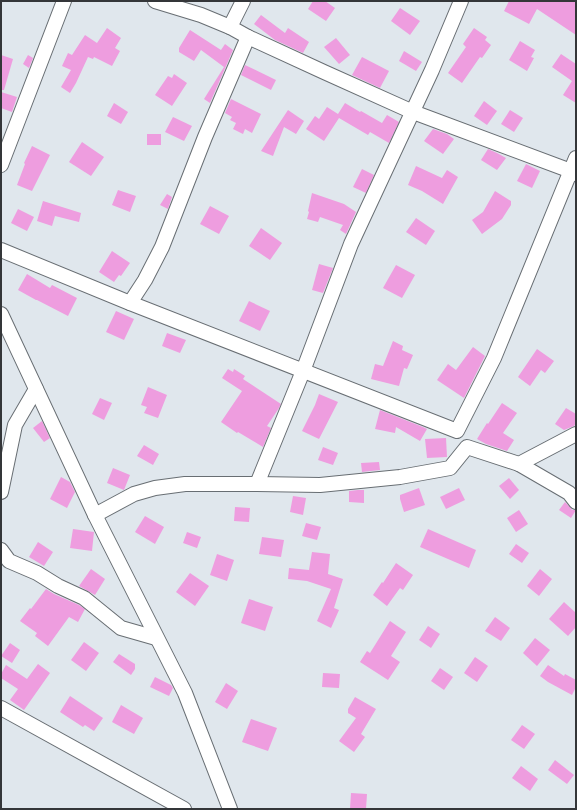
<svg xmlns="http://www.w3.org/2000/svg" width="577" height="810" viewBox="0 0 577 810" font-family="'Source Sans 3',sans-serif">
	<rect width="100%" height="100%" fill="#e0e7ed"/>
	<!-- building -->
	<g fill="#ee9ddf">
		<path d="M 313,1 L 325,1 L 335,8 L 326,21 L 308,9 Z"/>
		<path d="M 509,1 L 576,1 L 576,35 L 537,9 L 529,24 L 504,11 Z"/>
		<path d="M 400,8 L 420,21 L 410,35 L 391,21 Z"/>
		<path d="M 261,15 L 285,33 L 288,28 L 309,42 L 303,53 L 275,40 L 254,24 Z"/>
		<path d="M 107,28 L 121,38 L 115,48 L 120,51 L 112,66 L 94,57 L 93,59 L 88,57 L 76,83 L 70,93 L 61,87 L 71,70 L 62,66 L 68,53 L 72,55 L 85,35 L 97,43 Z"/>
		<path d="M 474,28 L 487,37 L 485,40 L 491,45 L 482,58 L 480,57 L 462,83 L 448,73 L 466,47 L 463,44 Z"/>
		<path d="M 190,30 L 221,50 L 225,44 L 233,50 L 210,103 L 204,99 L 224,67 L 201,50 L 194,61 L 179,52 L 179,48 Z"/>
		<path d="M 336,38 L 350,55 L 339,64 L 324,47 Z"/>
		<path d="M 520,41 L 535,50 L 531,57 L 534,58 L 527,71 L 509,60 Z"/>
		<path d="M 404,51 L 422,62 L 416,71 L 399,61 Z"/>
		<path d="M 561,54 L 576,64 L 576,103 L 563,95 L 572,81 L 552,67 Z"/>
		<path d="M 1,55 L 13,59 L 4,90 L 1,90 Z"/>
		<path d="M 28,55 L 33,58 L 29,68 L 23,64 Z"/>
		<path d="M 362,57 L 389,71 L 380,88 L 352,75 Z"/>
		<path d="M 245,65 L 276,80 L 271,90 L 241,75 Z"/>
		<path d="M 174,74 L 187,83 L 172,106 L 155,95 L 168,76 L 172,78 Z"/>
		<path d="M 1,92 L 17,97 L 12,112 L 1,108 Z"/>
		<path d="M 231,99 L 261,114 L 252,133 L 245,129 L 243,134 L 233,129 L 236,123 L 230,120 L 232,117 L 225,113 Z"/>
		<path d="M 484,101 L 497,111 L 487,125 L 474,116 Z"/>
		<path d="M 114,103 L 128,112 L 121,124 L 107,116 Z"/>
		<path d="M 345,103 L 360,112 L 361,111 L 382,123 L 387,115 L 399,122 L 389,143 L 370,132 L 368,135 L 339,118 L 324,141 L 306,129 L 315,116 L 319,119 L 327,107 L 338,114 Z"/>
		<path d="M 288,110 L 304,121 L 296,134 L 284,127 L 273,156 L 261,151 Z"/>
		<path d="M 510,110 L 523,118 L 514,132 L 501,124 Z"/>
		<path d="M 173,117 L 192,126 L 184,141 L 165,132 Z"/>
		<path d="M 433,129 L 447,134 L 454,139 L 443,154 L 424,141 Z"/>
		<rect x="147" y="134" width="14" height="11"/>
		<path d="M 82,142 L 104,157 L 91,176 L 69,162 Z"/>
		<path d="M 32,146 L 50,155 L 32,191 L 17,185 L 25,164 L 24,163 Z"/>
		<path d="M 488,149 L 497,153 L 506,158 L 497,170 L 481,160 Z"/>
		<path d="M 526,164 L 540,171 L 532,188 L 517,181 Z"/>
		<path d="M 416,166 L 442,178 L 447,170 L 458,177 L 443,204 L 422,191 L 408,185 Z"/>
		<path d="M 362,169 L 374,175 L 366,193 L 353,187 Z"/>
		<path d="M 118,190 L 136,196 L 130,212 L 112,205 Z"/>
		<path d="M 495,191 L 511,201 L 511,205 L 502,219 L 482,234 L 472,220 L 483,212 Z"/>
		<path d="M 312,193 L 344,204 L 356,212 L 346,234 L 340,230 L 343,225 L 320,217 L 318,222 L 307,219 L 309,212 L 308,211 Z"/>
		<path d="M 167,194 L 172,197 L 168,209 L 160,205 Z"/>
		<path d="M 43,201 L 81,213 L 79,222 L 55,216 L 52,226 L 37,221 Z"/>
		<path d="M 210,206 L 229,216 L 219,234 L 200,224 Z"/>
		<path d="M 18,209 L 34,217 L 27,231 L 11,223 Z"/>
		<path d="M 416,218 L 435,231 L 426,245 L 406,232 Z"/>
		<path d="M 261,228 L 282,243 L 270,260 L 249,246 Z"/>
		<path d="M 112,251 L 130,263 L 121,276 L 119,275 L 114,282 L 99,272 Z"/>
		<path d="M 319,264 L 333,268 L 323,293 L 312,290 Z"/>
		<path d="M 396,265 L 415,275 L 402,298 L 383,288 Z"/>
		<path d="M 27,274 L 50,288 L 52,285 L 77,298 L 68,316 L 37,300 L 36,300 L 18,290 Z"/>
		<path d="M 249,301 L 270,311 L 260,331 L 239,321 Z"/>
		<path d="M 116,311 L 134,319 L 124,340 L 106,332 Z"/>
		<path d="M 167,333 L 186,340 L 180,353 L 162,346 Z"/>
		<path d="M 393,341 L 403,346 L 402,350 L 413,355 L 407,369 L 404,368 L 399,386 L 371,379 L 375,364 L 383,366 Z"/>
		<path d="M 473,347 L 485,356 L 464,398 L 437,380 L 448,364 L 456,370 Z"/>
		<path d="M 537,349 L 554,361 L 545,373 L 541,370 L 530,386 L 518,377 Z"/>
		<path d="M 228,369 L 233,372 L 234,369 L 245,376 L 243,379 L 281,404 L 279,408 L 267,426 L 271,428 L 263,447 L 238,432 L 237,433 L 221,422 L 242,391 L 222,378 Z"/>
		<path d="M 148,387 L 167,395 L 158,418 L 144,413 L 147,407 L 141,405 Z"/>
		<path d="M 319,394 L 338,402 L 319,439 L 302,431 L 315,405 Z"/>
		<path d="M 100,398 L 112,403 L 104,420 L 92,414 Z"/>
		<path d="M 502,403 L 517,413 L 503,433 L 514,440 L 507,451 L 486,444 L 477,439 L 487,423 L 488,424 Z"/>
		<path d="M 566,408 L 576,414 L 576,423 L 574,426 L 564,430 L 555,424 Z"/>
		<path d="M 380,410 L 423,427 L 427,429 L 420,441 L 396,427 L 395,433 L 375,429 Z"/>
		<path d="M 42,421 L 50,438 L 44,442 L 33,428 Z"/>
		<path d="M 446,438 L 447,457 L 427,458 L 425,439 Z"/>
		<path d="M 144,445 L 159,454 L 153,465 L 137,456 Z"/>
		<path d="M 323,447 L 338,453 L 333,465 L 318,460 Z"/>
		<path d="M 379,462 L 380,470 L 362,472 L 361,463 Z"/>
		<path d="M 113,468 L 130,475 L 124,490 L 107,483 Z"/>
		<path d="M 61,477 L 70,482 L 75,492 L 67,508 L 50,499 Z"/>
		<path d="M 509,478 L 519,490 L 510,499 L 499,486 Z"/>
		<path d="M 419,488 L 425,505 L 404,512 L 400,499 L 400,495 Z"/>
		<path d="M 459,488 L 465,500 L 446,509 L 440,497 Z"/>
		<path d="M 358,490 L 364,490 L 364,503 L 349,502 L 349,491 Z"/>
		<path d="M 293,496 L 306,498 L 303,515 L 290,512 Z"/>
		<path d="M 565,502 L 570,507 L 572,510 L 576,510 L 571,518 L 559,510 Z"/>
		<path d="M 235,507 L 250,508 L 249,522 L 234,521 Z"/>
		<path d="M 519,510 L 528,524 L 516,532 L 507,518 Z"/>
		<path d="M 145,516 L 164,527 L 155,544 L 135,532 Z"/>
		<path d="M 306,523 L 321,527 L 317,540 L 302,536 Z"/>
		<path d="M 73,529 L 94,532 L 92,551 L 70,548 Z"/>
		<path d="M 428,529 L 476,550 L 469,568 L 420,547 Z"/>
		<path d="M 187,532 L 201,537 L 197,548 L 183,543 Z"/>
		<path d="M 262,537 L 284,540 L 281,557 L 259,554 Z"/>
		<path d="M 38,542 L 53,552 L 44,566 L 29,557 Z"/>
		<path d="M 516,544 L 529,553 L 522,563 L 509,554 Z"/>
		<path d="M 312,552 L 330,554 L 328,574 L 343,579 L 334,608 L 339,610 L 331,628 L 317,621 L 331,589 L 307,581 L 288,579 L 289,568 L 309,570 Z"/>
		<path d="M 217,554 L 234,560 L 227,581 L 210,575 Z"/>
		<path d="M 396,563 L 413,575 L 403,590 L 400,588 L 387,606 L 373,595 L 382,582 L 383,583 Z"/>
		<path d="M 91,569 L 105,579 L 95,595 L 79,586 Z"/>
		<path d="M 540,569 L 552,579 L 539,596 L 527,586 Z"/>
		<path d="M 190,573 L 209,586 L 195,606 L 176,592 Z"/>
		<path d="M 46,589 L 54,594 L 79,605 L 85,609 L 78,622 L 69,617 L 48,646 L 35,636 L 37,633 L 20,621 L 30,608 L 31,609 Z"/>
		<path d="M 249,599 L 273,607 L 265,631 L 241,623 Z"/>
		<path d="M 564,602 L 576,613 L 576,627 L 568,636 L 549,619 Z"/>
		<path d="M 495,617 L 510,628 L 501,641 L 485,631 Z"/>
		<path d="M 390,621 L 406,632 L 391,656 L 400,662 L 388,680 L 360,662 L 367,651 L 370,653 Z"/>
		<path d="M 428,626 L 440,634 L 431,648 L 419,640 Z"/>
		<path d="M 535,638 L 550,650 L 537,666 L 523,653 Z"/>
		<path d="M 84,642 L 99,653 L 86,671 L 71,660 Z"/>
		<path d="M 10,643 L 20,650 L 12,663 L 1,656 Z"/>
		<path d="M 119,654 L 135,664 L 135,669 L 131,675 L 113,662 Z"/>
		<path d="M 475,657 L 488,666 L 477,682 L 464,673 Z"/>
		<path d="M 38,664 L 50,673 L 24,710 L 10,700 L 18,689 L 1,678 L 1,674 L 6,665 L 27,679 Z"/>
		<path d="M 548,665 L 564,676 L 565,674 L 576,680 L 576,687 L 572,695 L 548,682 L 540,676 Z"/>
		<path d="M 440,668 L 453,677 L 444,690 L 431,681 Z"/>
		<path d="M 323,673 L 340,674 L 339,688 L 322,687 Z"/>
		<path d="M 155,677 L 171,685 L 173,688 L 169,696 L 150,687 Z"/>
		<path d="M 226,683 L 238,691 L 227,709 L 215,702 Z"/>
		<path d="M 70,696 L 103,718 L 94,731 L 85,725 L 83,727 L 60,712 Z"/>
		<path d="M 355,697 L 376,709 L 361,734 L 365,737 L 354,752 L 339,741 L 356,718 L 348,713 L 348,709 Z"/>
		<path d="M 121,705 L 143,718 L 134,734 L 112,722 Z"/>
		<path d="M 251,719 L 277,728 L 268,751 L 242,742 Z"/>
		<path d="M 522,725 L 535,734 L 524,749 L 511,740 Z"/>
		<path d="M 555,760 L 574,775 L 567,784 L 548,770 Z"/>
		<path d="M 521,766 L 538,779 L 530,791 L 512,778 Z"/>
		<path d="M 351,793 L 367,794 L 366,809 L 350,809 Z"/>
	</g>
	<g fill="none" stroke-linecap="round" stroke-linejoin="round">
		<!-- minor casing -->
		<g stroke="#686e73" stroke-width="16">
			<g id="minor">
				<path d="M 155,1 L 201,15 L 230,27 L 248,37 L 324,72 L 413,112 L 571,171 L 576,174"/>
				<path d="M 230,27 L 243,1"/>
				<path d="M 1,165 L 64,1"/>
				<path d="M 1,250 L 130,303 L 457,431 L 494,358 L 576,158"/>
				<path d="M 130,303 L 145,280 L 162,247 L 205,137 L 248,37"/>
				<path d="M 1,314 L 95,515 L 185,693 L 230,809"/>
				<path d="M 519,464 L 569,493 L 576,502"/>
				<path d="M 257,484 L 303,371 L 351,244 L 432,70 L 461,1"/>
				<path d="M 1,492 L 15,425 L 36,389"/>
				<path d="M 95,515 L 134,494 L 155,488 L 185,484 L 257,484 L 320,485 L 400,477 L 450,468 L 467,447 L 519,464 L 576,434"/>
				<path d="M 1,550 L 9,561 L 37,573 L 58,586 L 84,598 L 121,628 L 156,638"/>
				<path d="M 1,708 L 184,809"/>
			</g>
		</g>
		<!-- minor -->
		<use href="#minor" stroke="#fff" stroke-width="14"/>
	</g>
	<!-- border -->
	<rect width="577" height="810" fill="none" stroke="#343639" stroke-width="4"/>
</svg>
